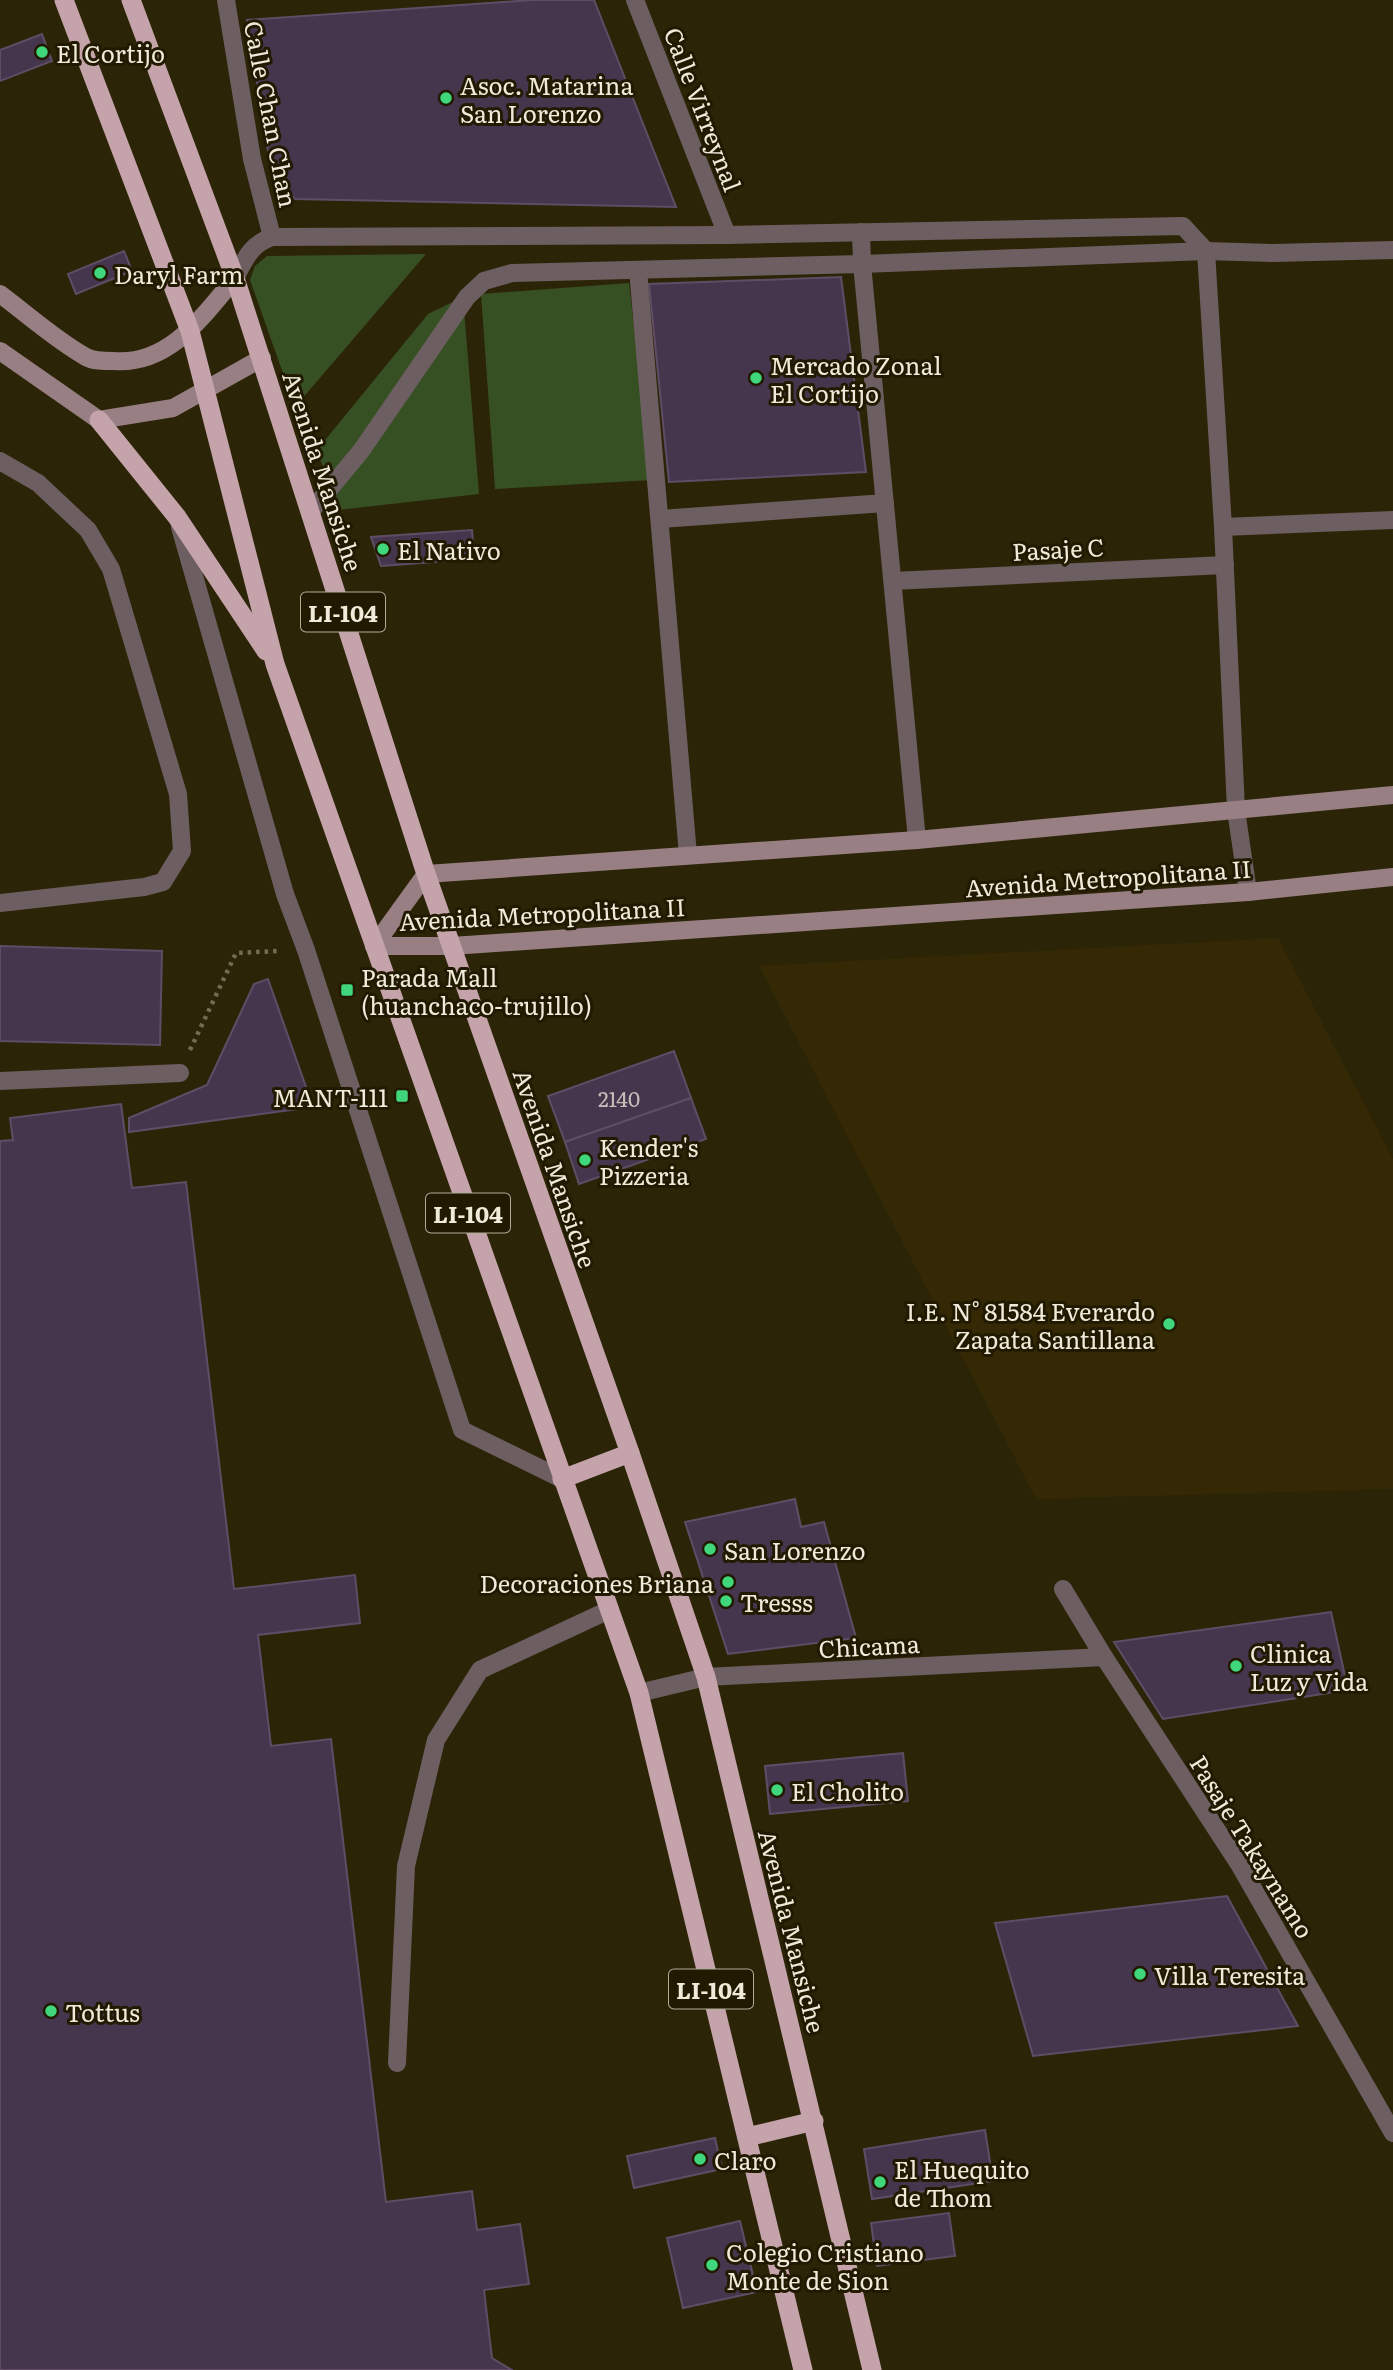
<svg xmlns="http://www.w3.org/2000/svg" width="1393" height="2370" viewBox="0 0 1393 2370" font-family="Literata,serif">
	<rect width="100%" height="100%" fill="#2c2407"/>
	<!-- built -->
	<path fill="#342904" d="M 1278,938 L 1393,1159 L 1393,1489 L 1036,1499 L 759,966 Z"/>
	<!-- green -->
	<g fill="#375023">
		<path d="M 426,254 L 295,407 L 250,280 L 255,266 L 267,256 Z"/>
		<path d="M 629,283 L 651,480 L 495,489 L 481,294 Z"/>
		<path d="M 463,297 L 479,494 L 338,510 L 317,450 L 428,314 Z"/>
	</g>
	<!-- building -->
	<g fill="#46364d" stroke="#5f4d66" stroke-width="2">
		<path d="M 532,0 L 594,0 L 676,207 L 295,199 L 272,176 L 247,20 Z"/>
		<path d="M 42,34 L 52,61 L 0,81 L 0,50 Z"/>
		<path d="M 124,251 L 132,271 L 76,294 L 68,274 Z"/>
		<path d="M 841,277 L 866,472 L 669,482 L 649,284 Z"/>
		<path d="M 472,530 L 474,559 L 381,566 L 371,537 Z"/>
		<path d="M 0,946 L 162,951 L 160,1045 L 0,1041 Z"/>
		<path d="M 268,979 L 313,1107 L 129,1132 L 129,1118 L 207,1085 L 254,984 Z"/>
		<path d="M 674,1051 L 691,1098 L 565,1142 L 548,1096 Z"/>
		<path d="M 691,1098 L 706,1139 L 579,1184 L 565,1142 Z"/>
		<path d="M 121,1104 L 132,1188 L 186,1182 L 234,1589 L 355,1575 L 360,1623 L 258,1635 L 271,1746 L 331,1739 L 386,2202 L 472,2191 L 477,2230 L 520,2224 L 529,2284 L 484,2290 L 492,2358 L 512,2370 L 0,2370 L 0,1141 L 13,1140 L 10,1118 Z"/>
		<path d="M 795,1499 L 801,1527 L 824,1522 L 856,1638 L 728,1654 L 685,1522 Z"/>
		<path d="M 1331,1612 L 1348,1690 L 1163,1719 L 1114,1642 Z"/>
		<path d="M 903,1753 L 908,1801 L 770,1814 L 765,1766 Z"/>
		<path d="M 1227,1896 L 1298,2026 L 1033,2056 L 995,1923 Z"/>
		<path d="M 985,2130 L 993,2181 L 872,2199 L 864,2149 Z"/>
		<path d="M 715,2138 L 722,2169 L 634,2188 L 627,2156 Z"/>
		<path d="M 949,2213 L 955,2256 L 877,2266 L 871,2223 Z"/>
		<path d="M 740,2221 L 757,2292 L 683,2308 L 667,2238 Z"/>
	</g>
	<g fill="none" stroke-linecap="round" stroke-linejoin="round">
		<!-- path -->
		<path stroke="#736c54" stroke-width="4.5" stroke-dasharray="3.5 5" stroke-linecap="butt" d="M 190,1050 L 236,953 L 278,951"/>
		<!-- service -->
		<g stroke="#6d5e62" stroke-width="18">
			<path d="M 638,270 L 688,855"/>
			<path d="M 0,461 L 38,483 L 88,530 L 111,569 L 178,794 L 182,851 L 163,882 L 144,887 L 0,903"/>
			<path d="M 180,527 L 285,894 L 306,950 L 462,1430 L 562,1479"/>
			<path d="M 397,2063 L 406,1866 L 436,1740 L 480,1670 L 609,1610"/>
		</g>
		<!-- pedestrian -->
		<path stroke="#6d5e62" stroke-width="18" d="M 0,1081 L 180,1073"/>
		<!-- minor -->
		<g stroke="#6d5e62" stroke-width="18">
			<path d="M 226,0 L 252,159 L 272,237"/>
			<path d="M 635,0 L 727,235"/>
			<path d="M 861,232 L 862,264 L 917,840"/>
			<path d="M 235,278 C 245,259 251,244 272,237 L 727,235 L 1183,226 L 1206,251 L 1223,527 L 1236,810 L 1248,892"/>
			<path d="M 311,511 L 361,451 L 467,297 L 484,281 L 512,273 L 862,264 L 1206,251 L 1273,253 L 1393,250"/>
			<path d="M 660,519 L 885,503"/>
			<path d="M 1223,527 L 1393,520"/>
			<path d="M 893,581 L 1225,565"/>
			<path d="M 1063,1589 L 1104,1657 L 1239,1864 L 1393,2133"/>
			<path d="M 639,1693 L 706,1677 L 1104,1657"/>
		</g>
		<!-- secondary -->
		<g stroke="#977f84" stroke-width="18">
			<path d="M 0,294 C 28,315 57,341 86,357 C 93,361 104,361 113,361 C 169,366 203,316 235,278"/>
			<path d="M 0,351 L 99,420 L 173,408 L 262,358"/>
			<path d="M 374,946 L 426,874 L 917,840 L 1393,795"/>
			<path d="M 374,946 L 452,946 L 1248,892 L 1393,877"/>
		</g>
		<!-- trunk -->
		<g stroke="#c4a3ab" stroke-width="19">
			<path d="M 64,0 L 190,331 L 275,664 L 639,1693 L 803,2370"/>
			<path d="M 131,0 L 235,278 L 426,874 L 630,1453 L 706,1677 L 872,2370"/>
			<path d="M 99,420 L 177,517 L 266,651"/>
			<path d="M 562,1479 L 630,1453"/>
			<path d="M 747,2137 L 814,2121"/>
		</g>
	</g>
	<!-- markers -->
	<g fill="#40d77c" stroke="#221a00" stroke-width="2.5">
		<circle cx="42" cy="52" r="7"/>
		<circle cx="446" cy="98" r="7"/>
		<circle cx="100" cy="273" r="7"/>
		<circle cx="756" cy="378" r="7"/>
		<circle cx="383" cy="549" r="7"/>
		<rect x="340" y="983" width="14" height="14" rx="3.5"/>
		<rect x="395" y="1089" width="14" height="14" rx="3.5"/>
		<circle cx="585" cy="1160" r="7"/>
		<circle cx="1169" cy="1324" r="7"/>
		<circle cx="710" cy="1549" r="7"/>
		<circle cx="728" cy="1582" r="7"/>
		<circle cx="726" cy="1601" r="7"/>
		<circle cx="1236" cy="1666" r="7"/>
		<circle cx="777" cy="1790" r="7"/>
		<circle cx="1140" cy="1974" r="7"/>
		<circle cx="51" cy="2011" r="7"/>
		<circle cx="700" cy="2159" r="7"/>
		<circle cx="880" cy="2182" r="7"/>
		<circle cx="712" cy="2265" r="7"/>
	</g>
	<g text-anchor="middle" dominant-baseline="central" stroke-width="6" stroke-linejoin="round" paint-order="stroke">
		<!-- number labels -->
		<g font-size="21" fill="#c5bdb7">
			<text x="619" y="1097">2140</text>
		</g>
		<!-- shield labels -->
		<g fill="#221a00" stroke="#b2ac99" stroke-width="2">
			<rect x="301" y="592.5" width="84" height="39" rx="5"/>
			<rect x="426" y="1193.5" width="84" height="39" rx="5"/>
			<rect x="669" y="1969.5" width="84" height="39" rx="5"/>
		</g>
		<g font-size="23" font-weight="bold" fill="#efeada">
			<text x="343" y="612">LI-104</text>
			<text x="468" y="1213">LI-104</text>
			<text x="711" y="1989">LI-104</text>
		</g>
		<!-- poi labels -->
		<g font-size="24" fill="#efeada" stroke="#221a00" text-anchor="start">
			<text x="56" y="52">El Cortijo</text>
			<text x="460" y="84">Asoc. Matarina<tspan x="460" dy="28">San Lorenzo</tspan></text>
			<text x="114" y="273">Daryl Farm</text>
			<text x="770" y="364">Mercado Zonal<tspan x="770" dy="28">El Cortijo</tspan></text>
			<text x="397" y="549">El Nativo</text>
			<text x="361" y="976">Parada Mall<tspan x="361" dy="28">(huanchaco-trujillo)</tspan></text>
			<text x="388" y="1096" text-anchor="end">MANT-111</text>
			<text x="599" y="1146">Kender's<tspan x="599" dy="28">Pizzeria</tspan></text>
			<text x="1155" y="1310" text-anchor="end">I.E. N° 81584 Everardo<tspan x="1155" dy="28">Zapata Santillana</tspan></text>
			<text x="724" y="1549">San Lorenzo</text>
			<text x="714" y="1582" text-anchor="end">Decoraciones Briana</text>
			<text x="740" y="1601">Tresss</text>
			<text x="1250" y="1652">Clinica<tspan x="1250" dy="28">Luz y Vida</tspan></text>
			<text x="791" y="1790">El Cholito</text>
			<text x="1154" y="1974">Villa Teresita</text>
			<text x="65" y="2011">Tottus</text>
			<text x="714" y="2159">Claro</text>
			<text x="894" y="2168">El Huequito<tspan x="894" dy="28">de Thom</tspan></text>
			<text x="726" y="2251">Colegio Cristiano<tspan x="726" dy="28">Monte de Sion</tspan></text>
		</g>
		<!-- street labels -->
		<g font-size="24" fill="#efeada" stroke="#221a00">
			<text transform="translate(704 109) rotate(69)">Calle Virreynal</text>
			<text transform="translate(272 114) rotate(79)">Calle Chan Chan</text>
			<text transform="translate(324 471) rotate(72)">Avenida Mansiche</text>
			<text transform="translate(1058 548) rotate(-3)">Pasaje C</text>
			<text transform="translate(1108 877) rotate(-4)">Avenida Metropolitana II</text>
			<text transform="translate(542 913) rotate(-3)">Avenida Metropolitana II</text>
			<text transform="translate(556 1168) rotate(71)">Avenida Mansiche</text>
			<text transform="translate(869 1645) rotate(-3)">Chicama</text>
			<text transform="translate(1253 1846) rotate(58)">Pasaje Takaynamo</text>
			<text transform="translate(793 1931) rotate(76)">Avenida Mansiche</text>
		</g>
	</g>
</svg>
